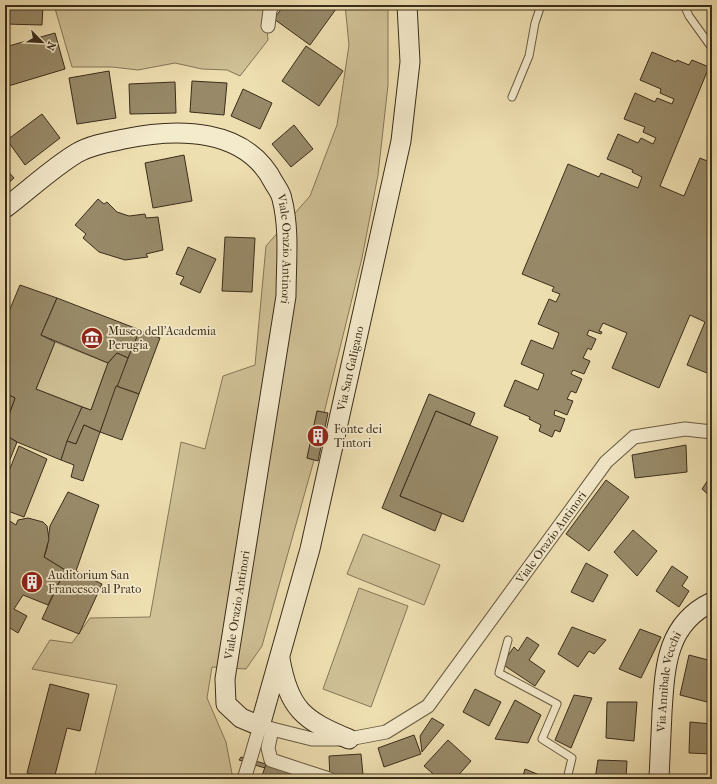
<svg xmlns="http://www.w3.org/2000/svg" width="717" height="784" viewBox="0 0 717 784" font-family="'IM FELL French Canon',serif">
	<rect width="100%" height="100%" fill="#eedfb1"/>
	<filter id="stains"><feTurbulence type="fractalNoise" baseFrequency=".005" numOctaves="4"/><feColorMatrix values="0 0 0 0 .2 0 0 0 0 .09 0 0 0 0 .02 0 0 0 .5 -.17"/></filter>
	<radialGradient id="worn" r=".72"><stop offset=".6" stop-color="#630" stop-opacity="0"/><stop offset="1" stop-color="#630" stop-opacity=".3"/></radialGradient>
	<!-- green -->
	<g fill="#d0c197" stroke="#867758">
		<path d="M 54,5 L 265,5 L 268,40 L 240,76 L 227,70 L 202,69 L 175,63 L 138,70 L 112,67 L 72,67 Z"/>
		<path d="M 345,5 L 388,5 L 388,85 L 378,175 L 362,258 L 324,413 L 317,411 L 307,458 L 314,460 L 262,646 L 246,669 L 212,667 L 207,698 L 226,742 L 233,779 L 94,779 L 117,685 L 32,669 L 50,640 L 72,643 L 90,618 L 150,617 L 181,442 L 205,449 L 223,376 L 255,365 L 266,246 L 310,196 L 337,125 L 349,45 Z"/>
		<path d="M 55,342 L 108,363 L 91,410 L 36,389 Z"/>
		<path d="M 363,534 L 440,565 L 424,605 L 347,574 Z"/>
		<path d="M 359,588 L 408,606 L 371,707 L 323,689 Z"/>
	</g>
	<!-- building -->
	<g fill="#988a69" stroke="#3b2d1a">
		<path d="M 5,5 L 43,5 L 42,25 L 5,24 Z"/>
		<path d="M 284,5 L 330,5 L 336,9 L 310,45 L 274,19 Z"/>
		<path d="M 55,33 L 65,69 L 5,87 L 5,47 Z"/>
		<path d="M 306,46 L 343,71 L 319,106 L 282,81 Z"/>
		<path d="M 652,52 L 676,62 L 677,60 L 689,65 L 692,60 L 709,67 L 660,186 L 684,196 L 700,158 L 712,163 L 712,375 L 687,365 L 705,322 L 690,315 L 659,388 L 612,368 L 627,333 L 603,323 L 599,331 L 602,332 L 601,334 L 589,330 L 587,335 L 596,339 L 591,350 L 588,348 L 583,358 L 590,361 L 584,374 L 573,370 L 571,374 L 582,379 L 576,393 L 571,391 L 567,399 L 573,401 L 567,415 L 555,410 L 554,415 L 565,419 L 560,432 L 555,430 L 552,437 L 539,431 L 541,425 L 529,419 L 530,417 L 504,406 L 515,380 L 538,390 L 544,374 L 521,364 L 531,340 L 553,349 L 559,333 L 538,324 L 549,299 L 556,302 L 560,294 L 552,291 L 554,287 L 522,274 L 568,164 L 599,177 L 601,173 L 638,188 L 642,177 L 632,172 L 633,170 L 607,159 L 618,134 L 638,143 L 641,138 L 653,144 L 656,138 L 643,132 L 645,127 L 624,119 L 635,93 L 655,102 L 657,98 L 672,104 L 674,99 L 660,93 L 661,89 L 640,80 Z"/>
		<path d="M 109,71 L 116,118 L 77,124 L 69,78 Z"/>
		<path d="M 192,81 L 227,83 L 224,115 L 190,112 Z"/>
		<path d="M 175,82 L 176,113 L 130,114 L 129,84 Z"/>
		<path d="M 243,89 L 272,103 L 260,129 L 231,116 Z"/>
		<path d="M 42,114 L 60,138 L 25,165 L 7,140 Z"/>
		<path d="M 294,125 L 313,149 L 291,167 L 272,144 Z"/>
		<path d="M 184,155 L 192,201 L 153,208 L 145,163 Z"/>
		<path d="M 5,168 L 14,178 L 5,186 Z"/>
		<path d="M 98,199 L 104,204 L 107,202 L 117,212 L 129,216 L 145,214 L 146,218 L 158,217 L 163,250 L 146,254 L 148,257 L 125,260 L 99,252 L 83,238 L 86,234 L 75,225 Z"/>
		<path d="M 225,237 L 255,238 L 252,292 L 222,291 Z"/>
		<path d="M 188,247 L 216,259 L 200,293 L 180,284 L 184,277 L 176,274 Z"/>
		<path d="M 20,285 L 57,298 L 41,335 L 55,342 L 36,389 L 82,407 L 61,460 L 17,442 L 5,435 L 5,426 L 15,398 L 5,393 L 5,321 Z"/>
		<path d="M 57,298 L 140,330 L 128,358 L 117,353 L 108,363 L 41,335 Z"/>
		<path d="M 140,330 L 160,338 L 139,394 L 116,386 Z"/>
		<path d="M 117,353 L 128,358 L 100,432 L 84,425 L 76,444 L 67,441 L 82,407 L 91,410 L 108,363 Z"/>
		<path d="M 116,386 L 139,394 L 122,440 L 100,432 Z"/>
		<path d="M 5,393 L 15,398 L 5,426 Z"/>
		<path d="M 429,394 L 475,413 L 470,425 L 436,411 L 400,496 L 442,513 L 435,531 L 382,508 Z"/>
		<path d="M 317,411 L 328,413 L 318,461 L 307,458 Z"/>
		<path d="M 436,411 L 498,437 L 463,522 L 400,496 Z"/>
		<path d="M 84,425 L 100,432 L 83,481 L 71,477 L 74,465 L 61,460 L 67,441 L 76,444 Z"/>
		<path d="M 5,435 L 17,442 L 5,472 Z"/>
		<path d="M 686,445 L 687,472 L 635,478 L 632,455 Z"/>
		<path d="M 19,446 L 47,459 L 24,517 L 5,510 L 5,481 Z"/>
		<path d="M 712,474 L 712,498 L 702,489 Z"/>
		<path d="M 606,480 L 629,497 L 589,551 L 566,534 Z"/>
		<path d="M 68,492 L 99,505 L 76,571 L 102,584 L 79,634 L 42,619 L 65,570 L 44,557 L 47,548 L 50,526 Z"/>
		<path d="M 5,518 L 16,525 L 18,520 L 28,518 L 43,522 L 47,526 L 49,539 L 44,557 L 65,570 L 48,605 L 23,595 L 14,609 L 27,616 L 18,633 L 5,625 Z"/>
		<path d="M 633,530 L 657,551 L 637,576 L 614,552 Z"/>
		<path d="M 586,563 L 608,575 L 593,602 L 571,592 Z"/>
		<path d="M 672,566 L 688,577 L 682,586 L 689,591 L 679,607 L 656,591 Z"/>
		<path d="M 572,627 L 606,640 L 594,654 L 589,651 L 578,667 L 558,654 Z"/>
		<path d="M 640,629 L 661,637 L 641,678 L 619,669 Z"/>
		<path d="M 527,637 L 539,645 L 529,660 L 545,671 L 535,686 L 502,664 L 514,647 L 518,651 Z"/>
		<path d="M 689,655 L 712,661 L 712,687 L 707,702 L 680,695 Z"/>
		<path d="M 50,684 L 89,694 L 80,731 L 67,728 L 54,779 L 27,773 Z"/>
		<path d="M 475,689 L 501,702 L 489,726 L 463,712 Z"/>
		<path d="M 574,695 L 592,698 L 571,748 L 555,740 Z"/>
		<path d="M 515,700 L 541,715 L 528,743 L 495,739 Z"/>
		<path d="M 607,702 L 637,702 L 634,741 L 606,738 Z"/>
		<path d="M 432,718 L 444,725 L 422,752 L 420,736 Z"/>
		<path d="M 690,722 L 712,724 L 712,754 L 689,753 Z"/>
		<path d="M 414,735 L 421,754 L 384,767 L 378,748 Z"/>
		<path d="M 448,740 L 471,761 L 455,779 L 439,779 L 424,766 Z"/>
		<path d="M 361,754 L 363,775 L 330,778 L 329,756 Z"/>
		<path d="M 241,757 L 266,764 L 265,768 L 239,760 Z"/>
		<path d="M 598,760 L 627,761 L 626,779 L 595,779 Z"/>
		<path d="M 266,764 L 317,779 L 261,779 Z"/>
		<path d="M 525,769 L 549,779 L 522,779 Z"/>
		<path d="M 689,775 L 712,776 L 712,779 L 689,779 Z"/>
	</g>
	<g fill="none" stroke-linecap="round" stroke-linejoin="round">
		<!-- lane casing -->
		<g stroke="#685a40" stroke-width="9">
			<g id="lane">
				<path d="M 684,5 L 689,16 L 712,48"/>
				<path d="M 512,97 L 529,56 L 535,23 L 541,5"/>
				<path d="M 508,640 L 499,673 L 557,704 L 542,739 L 572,758 L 567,779"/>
			</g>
		</g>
		<!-- street casing -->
		<g stroke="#685a40" stroke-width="15">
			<g id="street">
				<path d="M 268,26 L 270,10 L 273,5"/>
				<path d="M 272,729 L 268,748 L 271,760 L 329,779"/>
				<path id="s1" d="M 250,760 L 260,726 L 312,739 L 349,739 L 386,732 L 428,706 L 606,462 L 634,437 L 685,429 L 712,432"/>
				<path d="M 244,779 L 249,763"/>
			</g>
		</g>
		<!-- secondary casing -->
		<g stroke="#3b2d1a" stroke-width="21">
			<g id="secondary">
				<path id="s2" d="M 5,208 C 29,190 52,168 77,153 C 91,145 109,142 124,139 C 177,128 246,127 274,183 C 277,188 281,193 282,199 C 290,230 286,265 286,296 L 225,679 L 226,704 L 241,718 L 260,726 L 310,549 L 401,141 L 410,62 L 407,5"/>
				<path d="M 280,659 C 289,709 303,720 349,739"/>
				<path id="s3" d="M 659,779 C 660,757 661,734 662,712 C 665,667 666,624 712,602"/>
			</g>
		</g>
		<!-- lane -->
		<use href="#lane" stroke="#f4eacc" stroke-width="7"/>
		<!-- street -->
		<use href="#street" stroke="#f4eacc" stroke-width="13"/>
		<!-- secondary -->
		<use href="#secondary" stroke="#f4eacc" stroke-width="19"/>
	</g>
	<!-- icons -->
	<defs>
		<g id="museum-disc" transform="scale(1.15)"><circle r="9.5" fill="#8f2418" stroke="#f4eacc"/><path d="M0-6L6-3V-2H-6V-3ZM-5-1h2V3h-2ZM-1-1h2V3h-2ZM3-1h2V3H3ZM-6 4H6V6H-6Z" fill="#fff"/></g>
		<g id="building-disc" transform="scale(1.15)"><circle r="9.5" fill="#8f2418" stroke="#f4eacc"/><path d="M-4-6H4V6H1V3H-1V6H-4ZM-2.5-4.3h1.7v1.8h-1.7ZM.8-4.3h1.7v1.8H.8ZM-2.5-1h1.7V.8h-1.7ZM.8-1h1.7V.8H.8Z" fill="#fff"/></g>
	</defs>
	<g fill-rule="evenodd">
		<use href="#museum-disc" x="92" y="338"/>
		<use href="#building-disc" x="318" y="436"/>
		<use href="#building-disc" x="32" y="582"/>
	</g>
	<g text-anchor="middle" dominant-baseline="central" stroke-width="3.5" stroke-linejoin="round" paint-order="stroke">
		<!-- street labels -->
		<g font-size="12" fill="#3b2d1a" stroke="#f4eacc">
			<text stroke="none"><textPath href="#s2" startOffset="377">Viale Orazio Antinori</textPath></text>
			<text stroke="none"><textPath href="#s2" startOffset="1247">Via San Galigano</textPath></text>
			<text stroke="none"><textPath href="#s1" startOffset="422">Viale Orazio Antinori</textPath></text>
			<text transform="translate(237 605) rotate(-81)">Viale Orazio Antinori</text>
			<text stroke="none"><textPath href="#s3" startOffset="98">Via Annibale Vecchi</textPath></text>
		</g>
		<!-- poi labels -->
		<g font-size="12" fill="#3b2d1a" stroke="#f4eacc" text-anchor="start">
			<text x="108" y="331">Museo dell'Academia<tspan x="108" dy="14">Perugia</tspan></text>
			<text x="334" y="429">Fonte dei<tspan x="334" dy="14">Tintori</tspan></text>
			<text x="48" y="575">Auditorium San<tspan x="48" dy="14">Francesco al Prato</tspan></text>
		</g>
	</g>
	<!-- margin -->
	<rect width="717" height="784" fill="none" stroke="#eedfb1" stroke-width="20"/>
	<rect x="6" y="6" width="705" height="772" fill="none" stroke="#3b2d1a" stroke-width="2"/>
	<rect x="10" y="10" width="697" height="764" fill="none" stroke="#3b2d1a"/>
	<!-- north arrow -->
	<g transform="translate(42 42) rotate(114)" stroke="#f4eacc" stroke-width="3" paint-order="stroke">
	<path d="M0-3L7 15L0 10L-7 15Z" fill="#3b2d1a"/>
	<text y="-6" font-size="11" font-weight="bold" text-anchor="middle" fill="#3b2d1a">N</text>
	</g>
	<rect width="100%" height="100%" filter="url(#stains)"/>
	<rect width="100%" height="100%" fill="url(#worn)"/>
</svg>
